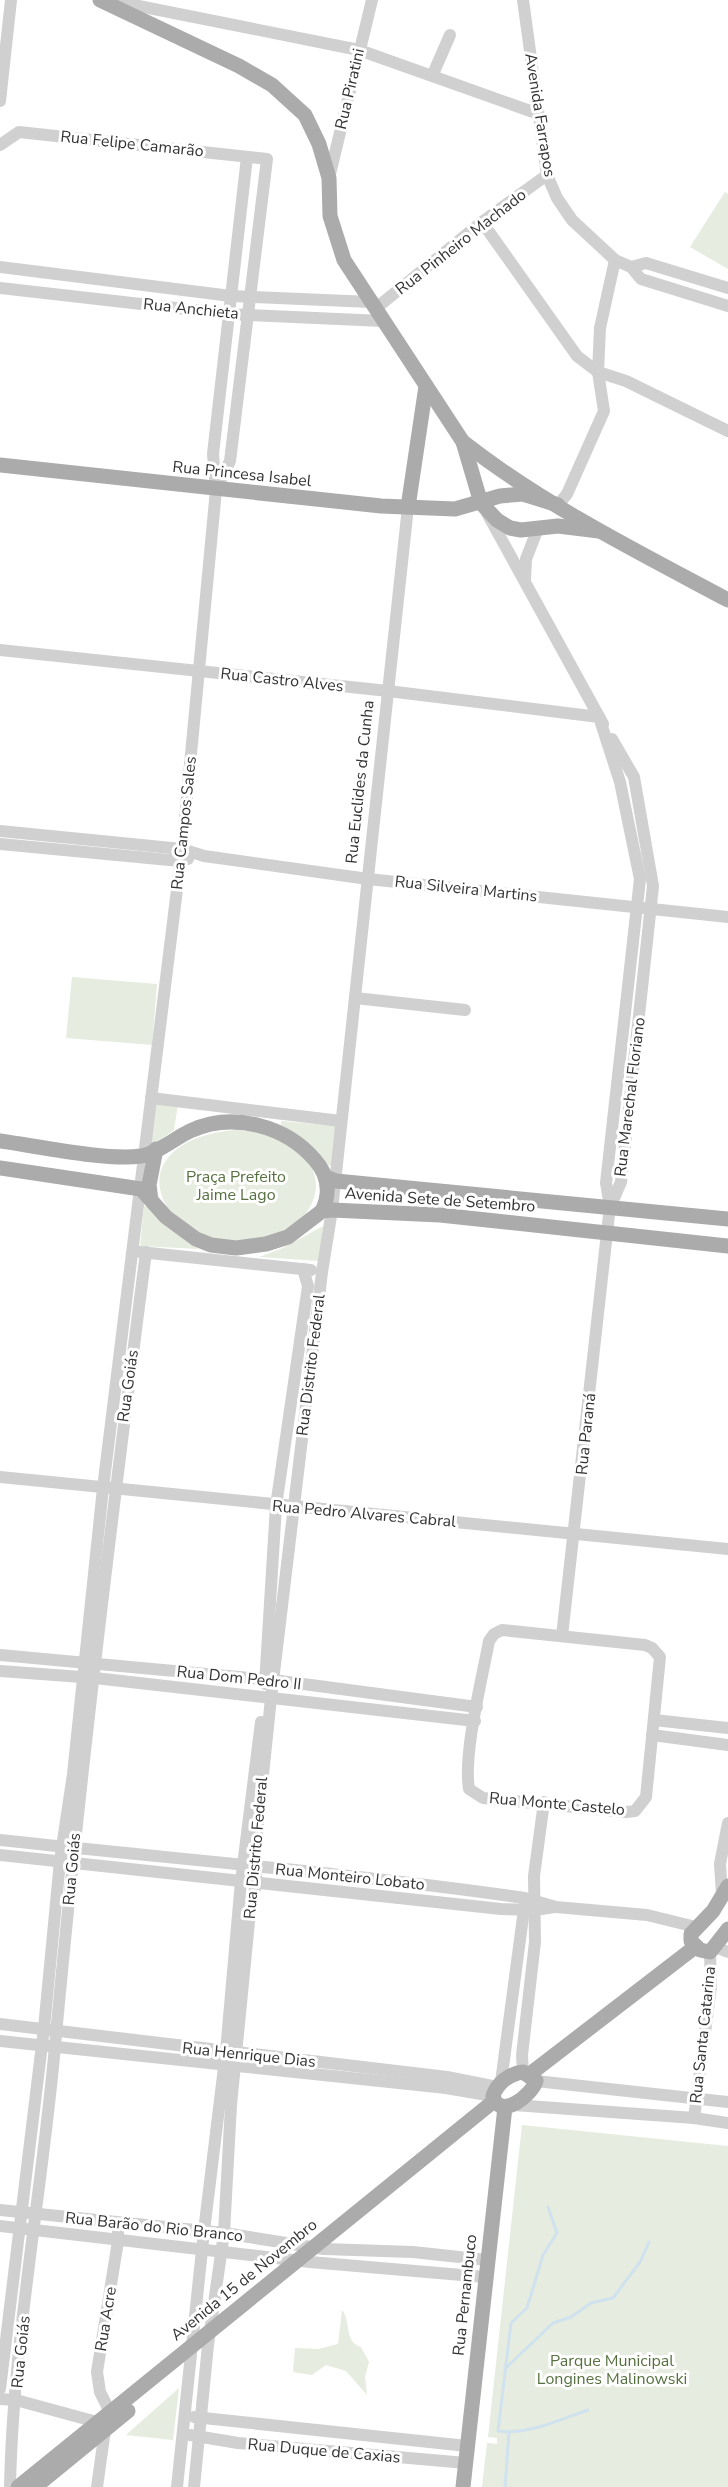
<svg xmlns="http://www.w3.org/2000/svg" width="728" height="2487" viewBox="0 0 728 2487" font-family="'Nunito Sans',sans-serif">
	<rect width="100%" height="100%" fill="#fff"/>
	<!-- green -->
	<g fill="#e6ecdf">
		<path d="M 725,192 L 728,194 L 728,269 L 690,247 Z"/>
		<path d="M 72,977 L 157,984 L 152,1045 L 66,1038 Z"/>
		<path d="M 154,1102 L 178,1104 L 174,1130 L 157,1142 L 148,1142 Z"/>
		<path d="M 281,1121 L 338,1126 L 334,1165 L 327,1166 L 281,1127 Z"/>
		<path d="M 234,1130 C 249,1131 269,1132 283,1140 C 346,1174 310,1238 248,1242 C 155,1247 113,1142 234,1130 Z"/>
		<path d="M 144,1206 L 152,1207 L 158,1219 L 198,1249 L 140,1246 Z"/>
		<path d="M 323,1226 L 319,1261 L 259,1257 L 283,1248 Z"/>
		<path d="M 522,2125 L 728,2146 L 728,2487 L 482,2487 L 487,2443 L 497,2444 L 497,2438 L 488,2437 Z"/>
		<path d="M 342,2310 C 352,2322 343,2341 361,2347 L 369,2362 L 365,2377 L 367,2395 L 346,2371 L 326,2365 L 312,2375 L 293,2372 L 295,2348 L 318,2349 L 338,2344 Z"/>
		<path d="M 179,2388 L 173,2440 L 126,2435 Z"/>
	</g>
	<g fill="none" stroke-linecap="round" stroke-linejoin="round">
		<!-- stream -->
		<g stroke="#cfe2ee" stroke-width="3">
			<path d="M 548,2207 L 557,2233 L 543,2255 L 527,2308 L 511,2323 L 498,2431 C 528,2435 559,2420 588,2410"/>
			<path d="M 507,2367 L 553,2323 L 571,2317 L 591,2303 L 613,2298 L 640,2262 L 649,2242"/>
			<path d="M 505,2487 L 509,2433"/>
		</g>
		<!-- minor -->
		<g stroke="#d0d0d0" stroke-width="12">
			<path d="M 109,0 L 359,50 L 536,113"/>
			<path d="M 523,0 L 547,175 L 557,198 L 572,220 L 615,260 L 631,267 L 641,279 L 728,306"/>
			<path d="M 433,74 L 450,35"/>
			<path d="M 0,101 L 11,0"/>
			<path d="M 0,145 L 19,132 L 267,159 L 230,461 L 216,489"/>
			<path d="M 329,178 L 372,0"/>
			<path d="M 482,222 L 577,356 L 598,372 L 626,381 L 728,431"/>
			<path d="M 0,267 L 231,296 L 371,302"/>
			<path d="M 631,267 L 646,263 L 728,288"/>
			<path d="M 0,288 L 229,314 L 383,321"/>
			<path d="M 375,309 L 482,222 L 547,175"/>
			<path d="M 558,505 L 567,494 L 604,411 L 598,372 L 600,328 L 615,260"/>
			<path d="M 487,513 L 603,724"/>
			<path d="M 525,580 L 526,559 L 538,528"/>
			<path d="M 0,650 L 388,691 L 599,717"/>
			<path d="M 0,831 L 182,849 L 204,856 L 368,879 L 728,917"/>
			<path d="M 0,844 L 180,861 L 188,859"/>
			<path d="M 355,998 L 465,1010"/>
			<path d="M 151,1098 L 341,1121"/>
			<path d="M 611,1205 L 621,1182 L 653,886 L 634,777 L 612,739"/>
			<path d="M 140,1252 L 311,1270"/>
			<path d="M 0,1477 L 728,1549"/>
			<path d="M 502,1630 L 645,1645 L 652,1648 L 660,1657 L 646,1797 L 635,1811 L 626,1812 L 483,1798 L 469,1789 C 463,1754 482,1679 489,1641 L 494,1634 Z"/>
			<path d="M 562,1636 L 610,1206 L 606,1183 L 640,879 L 620,782 L 599,717"/>
			<path d="M 0,1655 L 273,1680 L 477,1707"/>
			<path d="M 0,1671 L 95,1678 L 475,1721"/>
			<path d="M 265,1684 L 276,1506 L 308,1286 L 303,1269"/>
			<path d="M 654,1720 L 728,1728"/>
			<path d="M 652,1735 L 728,1745"/>
			<path d="M 0,1840 C 175,1859 351,1873 525,1898 L 556,1907 L 647,1915 L 696,1927"/>
			<path d="M 0,1855 L 501,1909 L 535,1910 L 554,1907"/>
			<path d="M 722,1894 L 720,1864 L 728,1823"/>
			<path d="M 715,1947 L 728,1952"/>
			<path d="M 0,2024 L 447,2077 L 497,2087"/>
			<path d="M 0,2041 L 446,2088 L 493,2096"/>
			<path d="M 523,2072 L 522,2055 L 535,1942 L 534,1876 L 544,1802"/>
			<path d="M 536,2081 L 728,2102"/>
			<path d="M 501,2082 L 525,1902"/>
			<path d="M 514,2105 L 694,2118 L 728,2123"/>
			<path d="M 694,2118 L 711,1986 L 710,1952"/>
			<path d="M 0,2210 L 224,2233 L 324,2249 L 413,2252 L 487,2260"/>
			<path d="M 0,2226 L 310,2262 L 485,2277"/>
			<path d="M 0,2389 L 44,2028 L 60,1861 L 73,1774 L 103,1488 L 182,849 L 216,490 L 213,454 L 247,157"/>
			<path d="M 0,2399 L 16,2400 L 97,2422 L 105,2430 L 97,2487"/>
			<path d="M 110,2412 L 100,2392 L 97,2372 L 118,2241 L 118,2223"/>
			<path d="M 194,2417 L 467,2446"/>
			<path d="M 190,2435 L 238,2443 L 466,2463"/>
			<path d="M 10,2487 C 13,2340 42,2193 55,2046 C 79,1781 112,1516 146,1252"/>
			<path d="M 177,2487 L 204,2231 L 226,2051 L 241,1881 L 261,1722"/>
			<path d="M 194,2487 L 208,2345 L 224,2233 L 231,2105 L 250,1912 L 256,1883 L 257,1832 L 271,1698 L 322,1272 L 332,1210 L 408,507"/>
		</g>
		<!-- major -->
		<g stroke="#ababab" stroke-width="15">
			<path d="M 100,0 L 239,66 L 272,85 L 305,115 L 319,144 L 329,178 L 330,216 L 344,260 L 463,442 L 481,503 L 497,520 L 510,528 L 521,530 L 558,526 L 599,531"/>
			<path d="M 463,442 C 544,505 638,552 728,600"/>
			<path d="M 0,465 L 381,506 L 455,509 L 500,496 L 523,494 L 558,505"/>
			<path d="M 408,507 L 426,386"/>
			<path d="M 0,1141 C 37,1146 107,1161 141,1156 C 158,1153 175,1138 190,1131 C 233,1111 286,1126 315,1160 C 328,1175 331,1193 322,1211"/>
			<path d="M 0,1168 L 141,1189 L 166,1217 L 196,1239 L 211,1245 L 236,1248 L 266,1244 L 288,1237 L 322,1211 L 332,1210 L 440,1215 L 728,1246"/>
			<path d="M 326,1177 L 336,1181 L 728,1219"/>
			<path d="M 151,1200 L 149,1185 L 156,1149"/>
			<path d="M 728,1886 L 713,1911 L 691,1934 L 691,1941 L 700,1950 L 710,1952 L 728,1929"/>
			<path d="M 523,2072 L 536,2081 C 532,2095 500,2121 493,2096 C 497,2083 509,2074 523,2072 Z"/>
			<path d="M 530,2074 L 695,1947"/>
			<path d="M 18,2487 L 494,2101"/>
			<path d="M 35,2487 L 128,2411"/>
			<path d="M 463,2487 L 505,2107"/>
		</g>
	</g>
	<g text-anchor="middle" dominant-baseline="central" stroke-width="6" stroke-linejoin="round" paint-order="stroke">
		<!-- street labels -->
		<g font-size="16" fill="#333" stroke="#fff">
			<text transform="translate(350 89) rotate(-77)">Rua Piratini</text>
			<text transform="translate(540 115) rotate(81)">Avenida Farrapos</text>
			<text transform="translate(132 144) rotate(6)">Rua Felipe Camarão</text>
			<text transform="translate(461 242) rotate(-38)">Rua Pinheiro Machado</text>
			<text transform="translate(191 309) rotate(6)">Rua Anchieta</text>
			<text transform="translate(242 474) rotate(6)">Rua Princesa Isabel</text>
			<text transform="translate(282 680) rotate(6)">Rua Castro Alves</text>
			<text transform="translate(360 782) rotate(-84)">Rua Euclides da Cunha</text>
			<text transform="translate(184 823) rotate(-84)">Rua Campos Sales</text>
			<text transform="translate(466 889) rotate(6)">Rua Silveira Martins</text>
			<text transform="translate(630 1097) rotate(-83)">Rua Marechal Floriano</text>
			<text transform="translate(440 1200) rotate(4)">Avenida Sete de Setembro</text>
			<text transform="translate(311 1365) rotate(-83)">Rua Distrito Federal</text>
			<text transform="translate(128 1386) rotate(-82)">Rua Goiás</text>
			<text transform="translate(586 1434) rotate(-84)">Rua Paraná</text>
			<text transform="translate(364 1514) rotate(5)">Rua Pedro Alvares Cabral</text>
			<text transform="translate(239 1678) rotate(6)">Rua Dom Pedro II</text>
			<text transform="translate(557 1804) rotate(5)">Rua Monte Castelo</text>
			<text transform="translate(256 1848) rotate(-85)">Rua Distrito Federal</text>
			<text transform="translate(72 1869) rotate(-85)">Rua Goiás</text>
			<text transform="translate(350 1877) rotate(6)">Rua Monteiro Lobato</text>
			<text transform="translate(703 2035) rotate(-84)">Rua Santa Catarina</text>
			<text transform="translate(249 2055) rotate(6)">Rua Henrique Dias</text>
			<text transform="translate(154 2227) rotate(6)">Rua Barão do Rio Branco</text>
			<text transform="translate(244 2280) rotate(-39)">Avenida 15 de Novembro</text>
			<text transform="translate(465 2295) rotate(-84)">Rua Pernambuco</text>
			<text transform="translate(106 2319) rotate(-81)">Rua Acre</text>
			<text transform="translate(21 2352) rotate(-84)">Rua Goiás</text>
			<text transform="translate(324 2451) rotate(5)">Rua Duque de Caxias</text>
		</g>
		<!-- park labels -->
		<g font-size="16" fill="#56703f" stroke="#fff">
			<text x="236" y="1177">Praça Prefeito<tspan x="236" dy="18">Jaime Lago</tspan></text>
			<text x="612" y="2361">Parque Municipal<tspan x="612" dy="18">Longines Malinowski</tspan></text>
		</g>
	</g>
</svg>
